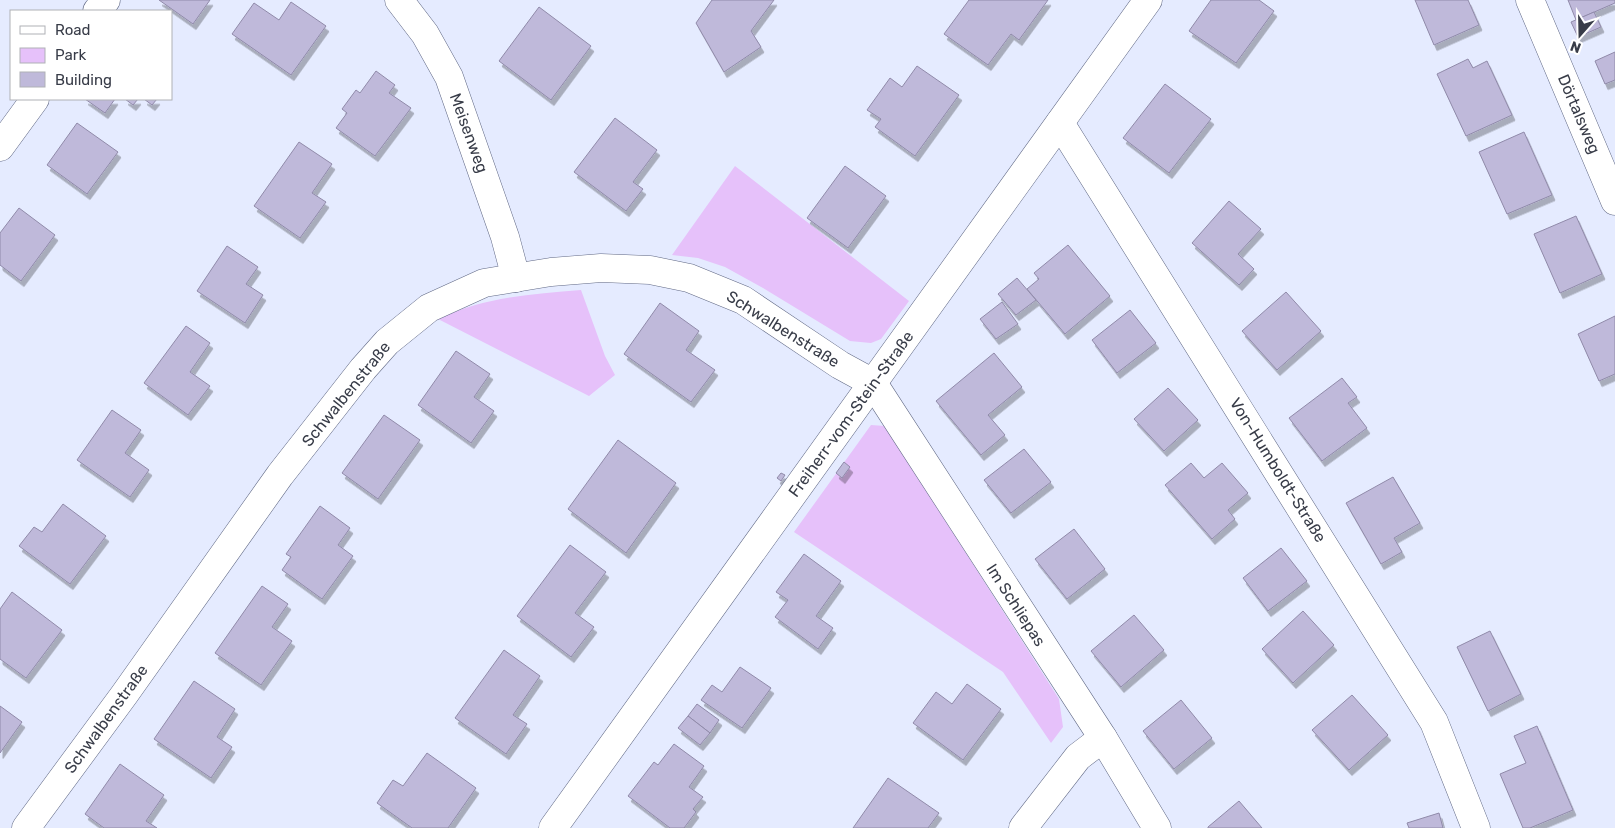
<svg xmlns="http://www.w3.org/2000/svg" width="1615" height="828" viewBox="0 0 1615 828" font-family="Rubik,sans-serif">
	<defs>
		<filter id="shadow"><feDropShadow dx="3" dy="5.5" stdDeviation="0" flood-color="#0004"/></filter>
	</defs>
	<rect width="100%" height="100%" fill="#e5ebff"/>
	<!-- green -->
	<g fill="#e6c1fa">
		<path d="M 735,166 L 909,301 L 881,339 L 871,343 L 850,341 L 763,288 L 725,267 L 698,258 L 672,255 Z"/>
		<path d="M 581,290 L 605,356 L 615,375 L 589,396 L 438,319 C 484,297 531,294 581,290 Z"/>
		<path d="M 871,425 L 885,426 L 1059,699 L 1063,727 L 1051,743 L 1003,672 L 794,532 Z"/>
	</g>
	<!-- building -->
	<g fill="#bfb9da" stroke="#908aa9" filter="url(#shadow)">
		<path d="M 159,0 L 210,0 L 193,24 Z"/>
		<path d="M 712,0 L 774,0 L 751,31 L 761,47 L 724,72 L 696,23 Z"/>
		<path d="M 969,0 L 1048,0 L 1019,40 L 1011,34 L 988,65 L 944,34 Z"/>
		<path d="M 1211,0 L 1259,0 L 1274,11 L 1236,63 L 1189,31 Z"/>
		<path d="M 1415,0 L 1468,0 L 1479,25 L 1434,45 Z"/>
		<path d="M 1568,0 L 1615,0 L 1615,3 L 1576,20 Z"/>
		<path d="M 291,2 L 326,26 L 291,75 L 232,34 L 254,3 L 279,20 Z"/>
		<path d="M 539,7 L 591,46 L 551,100 L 499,61 Z"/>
		<path d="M 1594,12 L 1601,27 L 1578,37 L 1571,22 Z"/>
		<path d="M 1615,52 L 1615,80 L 1605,84 L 1595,61 Z"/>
		<path d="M 1468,59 L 1473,68 L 1487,61 L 1512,115 L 1466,136 L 1437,74 Z"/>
		<path d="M 917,66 L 959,95 L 915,156 L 875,127 L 881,119 L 867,110 L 890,78 L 902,87 Z"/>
		<path d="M 376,71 L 395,85 L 389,93 L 411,108 L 375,156 L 336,128 L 347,113 L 342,109 L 356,90 L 360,93 Z"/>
		<path d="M 1165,84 L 1211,119 L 1169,173 L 1123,138 Z"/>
		<path d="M 85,99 L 115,99 L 105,113 Z"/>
		<path d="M 125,99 L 138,99 L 133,105 Z"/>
		<path d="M 144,99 L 157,99 L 152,105 Z"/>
		<path d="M 615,118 L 657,150 L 633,182 L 643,189 L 626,211 L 574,172 Z"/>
		<path d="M 77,123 L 118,152 L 87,194 L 47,165 Z"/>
		<path d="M 1524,132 L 1552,195 L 1507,214 L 1479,152 Z"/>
		<path d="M 299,142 L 332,164 L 312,193 L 326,202 L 300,238 L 254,206 Z"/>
		<path d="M 845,166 L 886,196 L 848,248 L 807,218 Z"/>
		<path d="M 1229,201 L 1261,229 L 1238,254 L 1254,269 L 1239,285 L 1192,243 Z"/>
		<path d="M 19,208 L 55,235 L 21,281 L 0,265 L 0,233 Z"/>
		<path d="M 1576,216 L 1602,274 L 1560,293 L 1534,234 Z"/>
		<path d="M 1068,245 L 1110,296 L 1065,334 L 1027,289 L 1039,279 L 1034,273 Z"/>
		<path d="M 227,246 L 258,267 L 246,284 L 263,295 L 245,323 L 197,291 Z"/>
		<path d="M 1017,278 L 1036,300 L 1016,315 L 998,294 Z"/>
		<path d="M 1286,292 L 1321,331 L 1277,370 L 1242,331 Z"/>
		<path d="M 1002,302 L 1018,324 L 996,339 L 980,319 Z"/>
		<path d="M 660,303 L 699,331 L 686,350 L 715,370 L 691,402 L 624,354 Z"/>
		<path d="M 1130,310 L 1156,343 L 1117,373 L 1092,340 Z"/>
		<path d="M 1615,316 L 1615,374 L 1599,381 L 1578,334 Z"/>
		<path d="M 186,326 L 210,343 L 190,372 L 210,386 L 188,415 L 144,383 Z"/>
		<path d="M 456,351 L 490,374 L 474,397 L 494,411 L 471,443 L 418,405 Z"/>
		<path d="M 994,353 L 1022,387 L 988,415 L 1005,435 L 981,455 L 936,401 Z"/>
		<path d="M 1342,378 L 1357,397 L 1348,403 L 1367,428 L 1322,461 L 1289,418 Z"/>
		<path d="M 1168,388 L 1198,420 L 1164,451 L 1134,419 Z"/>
		<path d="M 112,410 L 141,430 L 125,453 L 149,470 L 130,497 L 77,460 Z"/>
		<path d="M 384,415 L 420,440 L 378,499 L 342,473 Z"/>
		<path d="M 618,440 L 676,483 L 626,553 L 568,509 Z"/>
		<path d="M 1024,449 L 1051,482 L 1011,513 L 984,480 Z"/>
		<path d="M 844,462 L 850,467 L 842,478 L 836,473 Z"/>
		<path d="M 1191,463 L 1204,478 L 1222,463 L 1248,493 L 1228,510 L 1235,519 L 1212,539 L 1165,485 Z"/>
		<path d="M 781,473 L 785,475 L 781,481 L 777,478 Z"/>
		<path d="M 1393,477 L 1420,523 L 1394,538 L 1402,552 L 1381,564 L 1346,503 Z"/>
		<path d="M 63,504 L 106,536 L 70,584 L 19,546 L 34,527 L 42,532 Z"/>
		<path d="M 320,506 L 350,528 L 338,545 L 353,556 L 322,599 L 282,570 L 291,557 L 286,554 Z"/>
		<path d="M 1074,529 L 1105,569 L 1067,599 L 1035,559 Z"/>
		<path d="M 570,545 L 606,572 L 575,613 L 594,627 L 571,657 L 517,616 Z"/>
		<path d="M 1281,548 L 1307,581 L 1268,611 L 1243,578 Z"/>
		<path d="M 804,554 L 841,581 L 816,616 L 833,628 L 818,649 L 775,617 L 788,600 L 776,592 Z"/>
		<path d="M 262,586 L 288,604 L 272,627 L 292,641 L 261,685 L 215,653 Z"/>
		<path d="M 12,592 L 62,630 L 26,678 L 0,659 L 0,609 Z"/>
		<path d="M 1303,611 L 1334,645 L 1293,683 L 1262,649 Z"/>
		<path d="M 1134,615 L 1164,650 L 1121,687 L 1091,651 Z"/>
		<path d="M 1490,631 L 1521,694 L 1488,711 L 1457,647 Z"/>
		<path d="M 504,650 L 540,676 L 513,715 L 527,724 L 506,754 L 455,718 Z"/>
		<path d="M 740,667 L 771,688 L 742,728 L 701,700 L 712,685 L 722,692 Z"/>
		<path d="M 194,681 L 235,709 L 217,737 L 232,747 L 211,778 L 154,739 Z"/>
		<path d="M 967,684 L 1001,709 L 963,760 L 913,723 L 936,692 L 952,704 Z"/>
		<path d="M 1352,695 L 1388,735 L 1349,770 L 1312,730 Z"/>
		<path d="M 1181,700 L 1212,738 L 1174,769 L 1143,731 Z"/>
		<path d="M 697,704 L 719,720 L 710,733 L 688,716 Z"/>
		<path d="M 0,706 L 22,722 L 0,753 Z"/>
		<path d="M 688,716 L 710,733 L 700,745 L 678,728 Z"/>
		<path d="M 1537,726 L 1573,810 L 1530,828 L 1523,828 L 1500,774 L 1526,763 L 1514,736 Z"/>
		<path d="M 674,744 L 704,766 L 689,787 L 703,797 L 693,809 L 696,812 L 684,828 L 670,828 L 628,796 L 654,762 L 658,765 Z"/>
		<path d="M 427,753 L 476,788 L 448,828 L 412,828 L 377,803 L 393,780 L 403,786 Z"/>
		<path d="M 120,764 L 164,795 L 146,821 L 157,828 L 104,828 L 85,814 Z"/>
		<path d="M 888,778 L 939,813 L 928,828 L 853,828 Z"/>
		<path d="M 1239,801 L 1262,828 L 1208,828 L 1208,827 Z"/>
		<path d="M 1439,813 L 1443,828 L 1409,828 L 1407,823 Z"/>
	</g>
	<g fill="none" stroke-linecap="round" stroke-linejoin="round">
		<!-- minor casing -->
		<g stroke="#616985" stroke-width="29">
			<g id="minor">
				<path d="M 399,0 L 425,34 L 449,77 L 505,237 L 516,278"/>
				<path d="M 1530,0 L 1615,201"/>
				<path d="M 97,11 L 106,0"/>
				<path d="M 1060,123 L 1434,722 L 1476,828"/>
				<path d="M 0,147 L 35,99"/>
				<path d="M 26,828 L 124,695 L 280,475 L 363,369 L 387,342 L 429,308 L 484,283 L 551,272 L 601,268 L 650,270 L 689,278 L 743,300 L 840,365 L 873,383 L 1103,738 L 1157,828"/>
				<path d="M 553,828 L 1148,0"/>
				<path d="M 1023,828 L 1078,757 L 1103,738"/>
			</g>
		</g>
		<!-- minor -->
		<use href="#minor" stroke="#fff" stroke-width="28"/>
	</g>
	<g text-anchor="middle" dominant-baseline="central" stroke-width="4" stroke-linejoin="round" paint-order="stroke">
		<!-- street labels -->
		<g font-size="16" fill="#383c48" stroke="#fff">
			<text transform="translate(1579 114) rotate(67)">Dörtalsweg</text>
			<text transform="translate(469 133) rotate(70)">Meisenweg</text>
			<text transform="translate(783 329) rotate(32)">Schwalbenstraße</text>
			<text transform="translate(346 394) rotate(-51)">Schwalbenstraße</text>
			<text transform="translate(851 414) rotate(-54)">Freiherr-vom-Stein-Straße</text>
			<text transform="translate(1278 470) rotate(58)">Von-Humboldt-Straße</text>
			<text transform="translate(1016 605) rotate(57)">Im Schliepas</text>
			<text transform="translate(106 719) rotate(-54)">Schwalbenstraße</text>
		</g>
	</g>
	<!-- legend -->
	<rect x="10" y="10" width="162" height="90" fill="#ffffff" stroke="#afb1b6"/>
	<rect x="20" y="26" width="25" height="8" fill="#ffffff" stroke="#afb1b6"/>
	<text x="55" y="35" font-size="15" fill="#383c48">Road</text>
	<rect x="20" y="48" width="25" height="15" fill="#e6c1fa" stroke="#afb1b6"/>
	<text x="55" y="60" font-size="15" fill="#383c48">Park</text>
	<rect x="20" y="72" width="25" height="15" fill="#bfb9da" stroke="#afb1b6"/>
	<text x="55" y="85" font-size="15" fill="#383c48">Building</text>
	<!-- north arrow -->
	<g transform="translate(1580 35) rotate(200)" stroke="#ffffff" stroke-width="4" paint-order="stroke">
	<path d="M0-4L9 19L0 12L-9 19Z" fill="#383c48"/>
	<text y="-8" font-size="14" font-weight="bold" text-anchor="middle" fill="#383c48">N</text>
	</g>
</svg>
